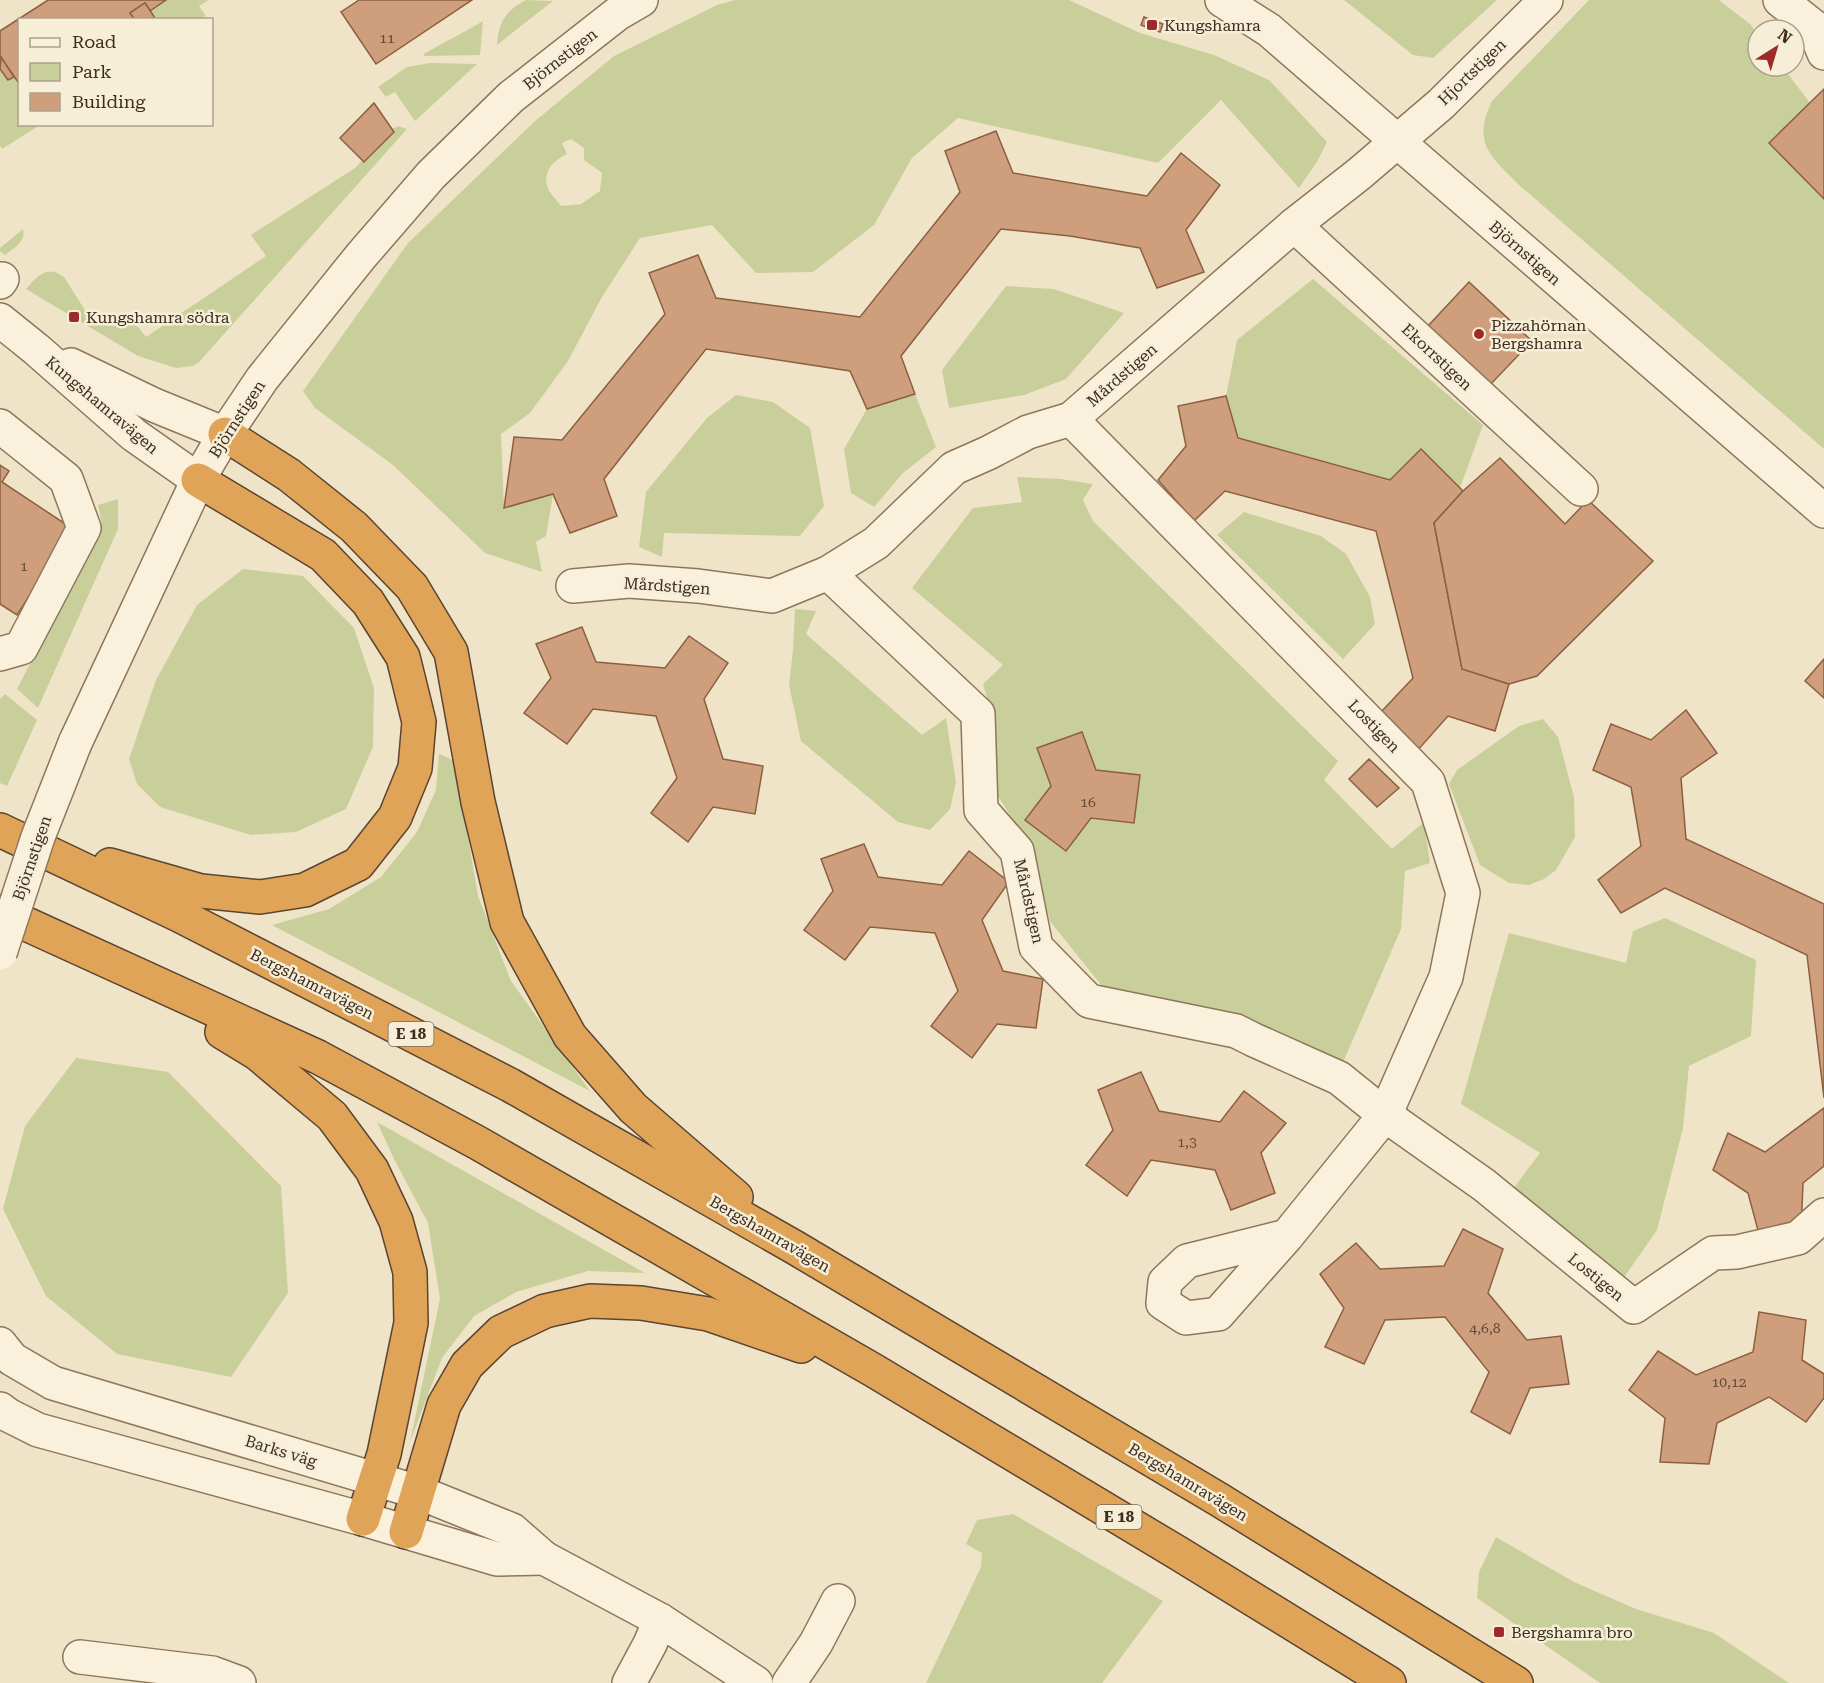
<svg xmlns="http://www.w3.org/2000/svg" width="1824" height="1683" viewBox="0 0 1824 1683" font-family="'Roboto Serif',serif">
	<rect width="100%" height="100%" fill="#f0e4c8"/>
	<!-- green -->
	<g fill="#c9cf9b" fill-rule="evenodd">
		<path d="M 166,0 L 209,0 L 199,6 L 206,16 L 201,19 L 153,19 L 155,18 L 150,11 Z"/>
		<path d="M 526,0 L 553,1 L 497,45 C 498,23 506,10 526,0 Z"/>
		<path d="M 735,0 L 1069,0 L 1140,33 L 1214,55 L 1269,80 L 1327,142 L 1317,162 L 1299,188 L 1221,100 L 1158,163 L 958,118 L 912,158 L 874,225 L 813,272 L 756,273 L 712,225 L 640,238 L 602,297 L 568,361 L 530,413 L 501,434 L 504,508 L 553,494 L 546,536 L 536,542 L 542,572 L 485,553 L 393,465 L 315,408 L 303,391 L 408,243 L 535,121 L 614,56 L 717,5 ZM 571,139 L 584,148 L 584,160 L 602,173 L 600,191 L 581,204 L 561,206 C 557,200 548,192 547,185 C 543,170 556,159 567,154 L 562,143 Z"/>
		<path d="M 1344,0 L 1497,0 L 1433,58 L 1413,55 Z"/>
		<path d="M 1589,0 L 1719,0 L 1750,24 L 1758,34 L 1758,66 L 1782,66 L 1810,103 L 1769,143 L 1824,199 L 1824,449 L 1519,185 C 1490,155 1472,144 1492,101 Z"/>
		<path d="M 483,21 L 480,55 L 424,56 L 424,54 C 443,42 464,33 483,21 Z"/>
		<path d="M 430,63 L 477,64 L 415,121 L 395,92 L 386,97 L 378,87 L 407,67 Z"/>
		<path d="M 0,69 L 8,80 L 14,77 L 19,85 L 20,124 L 40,125 L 2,149 L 0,146 Z"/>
		<path d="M 398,126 L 407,129 L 199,362 L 193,366 L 176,368 L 138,356 L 26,289 C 37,276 47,264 64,277 L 90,318 L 109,326 L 130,317 L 146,337 L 266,256 L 251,235 L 355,168 L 362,160 L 365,162 L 394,132 L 392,129 Z"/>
		<path d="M 23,229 C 26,242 14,248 5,255 L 0,251 L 0,248 Z"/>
		<path d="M 1313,279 L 1483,425 L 1460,488 L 1421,449 L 1390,480 L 1238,438 L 1226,396 L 1237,340 Z"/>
		<path d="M 1006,286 L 1054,289 L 1124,313 L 1066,379 L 1024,395 L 949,408 L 942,370 Z"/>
		<path d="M 915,394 L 936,447 L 903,473 L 874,507 L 851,493 L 844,449 L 867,409 Z"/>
		<path d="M 736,395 L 773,402 L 810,428 L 824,506 L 800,536 L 664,533 L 662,557 L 639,547 L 646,492 L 707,418 Z"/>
		<path d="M 1017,477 L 1061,479 L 1093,484 L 1083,500 L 1093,521 L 1338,761 L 1324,780 L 1392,849 L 1424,822 L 1430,863 L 1405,871 L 1401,929 L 1341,1067 L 1113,1000 L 1050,921 L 1031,848 L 977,763 L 993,721 L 983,684 L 1003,665 L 912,588 L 973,508 L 1022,502 Z"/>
		<path d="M 118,499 L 118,529 L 38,708 L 17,689 L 102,524 L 98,505 Z"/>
		<path d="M 1244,512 L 1321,536 L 1346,554 L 1370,597 L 1375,624 L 1343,659 L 1217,535 Z"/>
		<path d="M 243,569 L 303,576 L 354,628 L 374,688 L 373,747 L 346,809 L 296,832 L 251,835 L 160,807 L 137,784 L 129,759 L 156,680 L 197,605 Z"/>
		<path d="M 795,609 L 816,611 L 806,634 L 922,735 L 946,718 L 956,782 L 950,809 L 930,830 L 898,822 L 801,741 L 789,685 L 793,650 Z"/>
		<path d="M 5,694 L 37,720 L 7,786 L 0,783 L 0,699 Z"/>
		<path d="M 1543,719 L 1558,737 L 1574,797 L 1575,837 L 1556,870 L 1544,879 L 1529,885 L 1509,883 L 1480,865 L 1449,784 L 1457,770 L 1519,726 Z"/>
		<path d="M 439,754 L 455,761 L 478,896 L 511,981 L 590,1091 L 272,925 L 329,909 L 381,877 L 417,832 L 436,790 Z"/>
		<path d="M 1665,918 L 1756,960 L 1751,1036 L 1689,1066 L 1683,1128 L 1657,1230 L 1616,1289 L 1510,1193 L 1540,1153 L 1461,1104 L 1509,933 L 1626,963 L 1633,931 Z"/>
		<path d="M 76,1058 L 168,1072 L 281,1186 L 288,1293 L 231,1377 L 117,1354 L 46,1296 L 3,1209 L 25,1126 Z"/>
		<path d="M 377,1122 L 645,1273 L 588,1271 L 516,1292 L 474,1316 L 442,1358 L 410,1442 L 440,1299 L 428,1223 L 395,1161 Z"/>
		<path d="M 1013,1514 L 1163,1601 L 1102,1683 L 926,1683 L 981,1567 L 982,1553 L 966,1544 L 977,1520 Z"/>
		<path d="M 1496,1537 L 1574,1582 L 1636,1609 L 1714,1633 L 1789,1683 L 1600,1683 L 1477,1598 L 1479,1572 Z"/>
	</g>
	<!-- building -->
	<g fill="#cf9f7d" stroke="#8d5f41" stroke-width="1.5">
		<path d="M 48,0 L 166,0 L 150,11 L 145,3 L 130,13 L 135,20 L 20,20 L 20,85 L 0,56 L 0,31 Z"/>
		<path d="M 359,0 L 472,0 L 376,64 L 341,12 Z"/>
		<path d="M 145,3 L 155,18 L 135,20 L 130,13 Z"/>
		<path d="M 1144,17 L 1163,24 L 1160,32 L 1141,25 Z"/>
		<path d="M 1,57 L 14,77 L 8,80 L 0,69 Z"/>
		<path d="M 1824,89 L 1824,199 L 1769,143 Z"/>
		<path d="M 374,103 L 394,132 L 364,162 L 340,138 Z"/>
		<path d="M 996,131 L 1013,173 L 1147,196 L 1181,153 L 1220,185 L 1186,230 L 1204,272 L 1157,288 L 1140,248 L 1070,236 L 1001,229 L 901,356 L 915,394 L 867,409 L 850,371 L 706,349 L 604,479 L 617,516 L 570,533 L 553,494 L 504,508 L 514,437 L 562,440 L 665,314 L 649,273 L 698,255 L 716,298 L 860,317 L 960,192 L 945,151 Z"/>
		<path d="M 1469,282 L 1532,341 L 1489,386 L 1427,327 Z"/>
		<path d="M 1226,396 L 1238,438 L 1390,480 L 1421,449 L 1463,491 L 1434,523 L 1462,669 L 1509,684 L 1495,731 L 1448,716 L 1417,751 L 1381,712 L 1413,678 L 1376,531 L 1225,491 L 1194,521 L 1158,480 L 1186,446 L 1178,406 Z"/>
		<path d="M 1500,458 L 1565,524 L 1588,500 L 1653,561 L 1537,676 L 1509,684 L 1462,669 L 1434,523 L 1463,491 Z"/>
		<path d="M 0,465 L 9,471 L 2,482 L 73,529 L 17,615 L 0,604 Z"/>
		<path d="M 582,627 L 596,662 L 665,668 L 689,636 L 728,663 L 704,699 L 723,759 L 763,766 L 755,814 L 713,807 L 688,842 L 651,813 L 677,778 L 656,716 L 593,709 L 567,744 L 524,713 L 551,678 L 536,644 Z"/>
		<path d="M 1824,659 L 1824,698 L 1805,681 Z"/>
		<path d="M 1686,710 L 1717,753 L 1681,778 L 1686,839 L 1824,904 L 1824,1098 L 1807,955 L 1665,888 L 1621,913 L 1598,880 L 1641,846 L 1631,787 L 1593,770 L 1611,724 L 1651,740 Z"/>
		<path d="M 1082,732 L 1096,770 L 1140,775 L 1134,823 L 1091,818 L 1066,851 L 1025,820 L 1051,786 L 1037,748 Z"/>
		<path d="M 1369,759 L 1399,788 L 1377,807 L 1349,779 Z"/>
		<path d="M 864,844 L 878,877 L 942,885 L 969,851 L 1009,882 L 982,920 L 1003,971 L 1043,979 L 1036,1028 L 997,1024 L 972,1058 L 931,1026 L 958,991 L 935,933 L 870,927 L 845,960 L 804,930 L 833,891 L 821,859 Z"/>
		<path d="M 1141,1072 L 1159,1111 L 1220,1122 L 1244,1091 L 1286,1123 L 1261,1153 L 1275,1193 L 1231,1210 L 1215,1170 L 1151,1160 L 1127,1196 L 1086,1165 L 1113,1130 L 1098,1090 Z"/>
		<path d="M 1824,1108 L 1824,1166 L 1803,1183 L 1801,1232 L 1759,1234 L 1748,1193 L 1713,1170 L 1728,1133 L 1765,1152 Z"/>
		<path d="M 1463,1229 L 1503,1249 L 1488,1293 L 1527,1340 L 1561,1336 L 1569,1384 L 1530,1388 L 1510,1434 L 1471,1412 L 1489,1372 L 1445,1317 L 1385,1320 L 1364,1364 L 1325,1347 L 1344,1308 L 1320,1274 L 1356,1243 L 1380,1269 L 1444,1266 Z"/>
		<path d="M 1759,1312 L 1806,1320 L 1802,1360 L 1824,1374 L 1824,1398 L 1806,1422 L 1769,1397 L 1717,1423 L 1709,1464 L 1660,1462 L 1665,1418 L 1629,1390 L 1658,1351 L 1696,1375 L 1753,1352 Z"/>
	</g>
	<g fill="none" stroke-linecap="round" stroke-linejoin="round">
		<!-- minor casing -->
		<g stroke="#8d765c" stroke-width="36">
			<g id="minor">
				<path d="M 1222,0 L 1269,30 L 1824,511"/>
				<path d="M 1780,0 L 1813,26 L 1824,53"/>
				<path d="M 1294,225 L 1581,489"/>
				<path d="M 0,282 L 2,279"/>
				<path d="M 0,320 L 36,349 L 134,435 L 198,480"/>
				<path d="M 71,365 L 154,405 L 225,434"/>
				<path d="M 1071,419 L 1428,782 L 1463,893 L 1446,977 L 1385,1115 L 1287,1236 L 1218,1314 L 1186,1318 L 1163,1303 L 1165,1282 L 1187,1261 L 1287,1236"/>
				<path d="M 0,426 L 66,479 L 84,528 L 21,648 L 0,654"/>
				<path d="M 828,573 L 978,714 L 981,810 L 1017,851 L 1036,947 L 1089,1001 L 1236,1031 L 1254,1040 L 1339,1078 L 1385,1115 L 1484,1185 L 1634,1307 L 1713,1253 L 1737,1252 L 1798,1238 L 1824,1215"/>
				<path d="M 573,586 L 629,581 L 698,586 L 772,596 L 828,573 L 876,543 L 954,468 L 988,453 L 1028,432 L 1071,419 L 1294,225 L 1359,174 L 1441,104 L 1546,0"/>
				<path d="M 75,743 L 198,480 L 225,434 L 262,379 L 361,256 L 431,175 L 511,97 L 617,14 L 641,0"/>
				<path d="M 0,1344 L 12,1359 L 53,1383 L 418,1492 L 512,1530 L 544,1558 L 660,1620 L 756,1683"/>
				<path d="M 0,1409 L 8,1415 L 38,1430 L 363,1519 L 497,1559 L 544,1558"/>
				<path d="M 80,1657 L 212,1673 L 239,1683"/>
				<path d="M 629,1683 L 650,1644 L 660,1620"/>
				<path d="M 789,1683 L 816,1643 L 838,1601"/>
			</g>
		</g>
		<!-- highway casing -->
		<g stroke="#5b4430" stroke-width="36">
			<g id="highway">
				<path d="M 225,434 L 289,475 L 354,527 L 412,587 L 451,652 L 478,802 L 507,922 L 570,1036 L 633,1108 L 736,1197"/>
				<path d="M 0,830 L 179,915 L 510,1085 L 794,1247 L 1218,1499 L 1516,1683"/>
				<path d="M 110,865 L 201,891 L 260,897 L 305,890 L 358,864 L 395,817 L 415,768 L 419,722 L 403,657 L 368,602 L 323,555 L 198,480"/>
				<path d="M 0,912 L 318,1057 L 478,1143 L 873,1370 L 1178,1553 L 1389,1683"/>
				<path d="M 222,1032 L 258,1054 L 332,1116 L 372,1170 L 396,1221 L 410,1272 L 411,1323 L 384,1454 L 363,1519"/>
				<path d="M 406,1532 L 444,1405 L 467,1365 L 501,1332 L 545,1311 L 590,1301 L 641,1303 L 708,1314 L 801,1346"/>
			</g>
		</g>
		<!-- minor -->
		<use href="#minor" stroke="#faf1dc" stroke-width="33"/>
		<!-- highway -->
		<use href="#highway" stroke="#e0a458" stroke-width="33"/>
		<!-- minor-bridge casing -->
		<g stroke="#8d765c" stroke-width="36" stroke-linecap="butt">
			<path id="minor-bridge" d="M 0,953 L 38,837 L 75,743"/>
		</g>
		<!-- minor-bridge -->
		<use href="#minor-bridge" stroke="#faf1dc" stroke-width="33"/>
	</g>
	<!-- markers -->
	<g fill="#9e2a2b" stroke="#f7eed8" stroke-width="2">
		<rect x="1146" y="19" width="12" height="12" rx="3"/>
		<rect x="68" y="311" width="12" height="12" rx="3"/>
		<circle cx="1479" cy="334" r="6"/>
		<rect x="1493" y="1626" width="12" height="12" rx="3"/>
	</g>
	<g text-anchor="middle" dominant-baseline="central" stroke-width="5" stroke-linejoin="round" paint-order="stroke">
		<!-- number labels -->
		<g font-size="14" fill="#624a37">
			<text x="387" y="38">11</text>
			<text x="24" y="566">1</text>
			<text x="1088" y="802">16</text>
			<text x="1187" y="1142">1,3</text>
			<text x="1485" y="1328">4,6,8</text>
			<text x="1729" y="1382">10,12</text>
		</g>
		<!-- shield labels -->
		<g fill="#f7eed8" stroke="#756857" stroke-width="1.5">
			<rect x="388.5" y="1022" width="45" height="24" rx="4.5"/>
			<rect x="1096.5" y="1505" width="45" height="24" rx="4.5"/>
		</g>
		<g font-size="15" font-weight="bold" fill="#3d2e20">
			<text x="411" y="1034">E 18</text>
			<text x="1119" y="1517">E 18</text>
		</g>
		<!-- poi labels -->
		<g font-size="16" fill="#3d2e20" stroke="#f7eed8" text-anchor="start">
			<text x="1164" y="25">Kungshamra</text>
			<text x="86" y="317">Kungshamra södra</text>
			<text x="1491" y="325">Pizzahörnan<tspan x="1491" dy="18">Bergshamra</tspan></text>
			<text x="1511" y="1632">Bergshamra bro</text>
		</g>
		<!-- street labels -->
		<g font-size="16" fill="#3d2e20" stroke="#f7eed8">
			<text transform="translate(560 59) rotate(-38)">Björnstigen</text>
			<text transform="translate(1472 72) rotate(-44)">Hjortstigen</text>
			<text transform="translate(1525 253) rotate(41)">Björnstigen</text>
			<text transform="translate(1437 357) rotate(43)">Ekorrstigen</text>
			<text transform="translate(1122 375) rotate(-41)">Mårdstigen</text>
			<text transform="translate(102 405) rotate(40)">Kungshamravägen</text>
			<text transform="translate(237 419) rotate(-57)">Björnstigen</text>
			<text transform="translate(667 586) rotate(4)">Mårdstigen</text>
			<text transform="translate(1374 726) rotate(46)">Lostigen</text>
			<text transform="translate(32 858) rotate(-71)">Björnstigen</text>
			<text transform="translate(1029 901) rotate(77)">Mårdstigen</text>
			<text transform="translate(312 984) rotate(27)">Bergshamravägen</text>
			<text transform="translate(770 1234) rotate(30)">Bergshamravägen</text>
			<text transform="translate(1596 1277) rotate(39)">Lostigen</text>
			<text transform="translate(281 1451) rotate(17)">Barks väg</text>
			<text transform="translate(1188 1482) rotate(31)">Bergshamravägen</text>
		</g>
	</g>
	<!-- legend -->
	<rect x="18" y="18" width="195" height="108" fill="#f7eed8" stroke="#ada18e" stroke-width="1.5"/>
	<rect x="30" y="38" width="30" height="9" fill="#faf1dc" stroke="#ada18e" stroke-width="1.5"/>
	<text x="72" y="48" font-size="18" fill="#3d2e20">Road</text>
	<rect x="30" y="63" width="30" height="18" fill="#c9cf9b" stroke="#ada18e" stroke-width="1.5"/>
	<text x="72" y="78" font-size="18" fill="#3d2e20">Park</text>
	<rect x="30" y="93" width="30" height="18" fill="#cf9f7d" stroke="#ada18e" stroke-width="1.5"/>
	<text x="72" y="108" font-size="18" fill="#3d2e20">Building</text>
	<!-- north arrow -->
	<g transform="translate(1776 48) rotate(37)"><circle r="28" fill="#f7eed8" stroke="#ada18e" stroke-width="1.5"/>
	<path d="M0-4.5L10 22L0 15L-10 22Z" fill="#9e2a2b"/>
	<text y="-9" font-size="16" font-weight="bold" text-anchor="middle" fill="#3d2e20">N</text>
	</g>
</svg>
